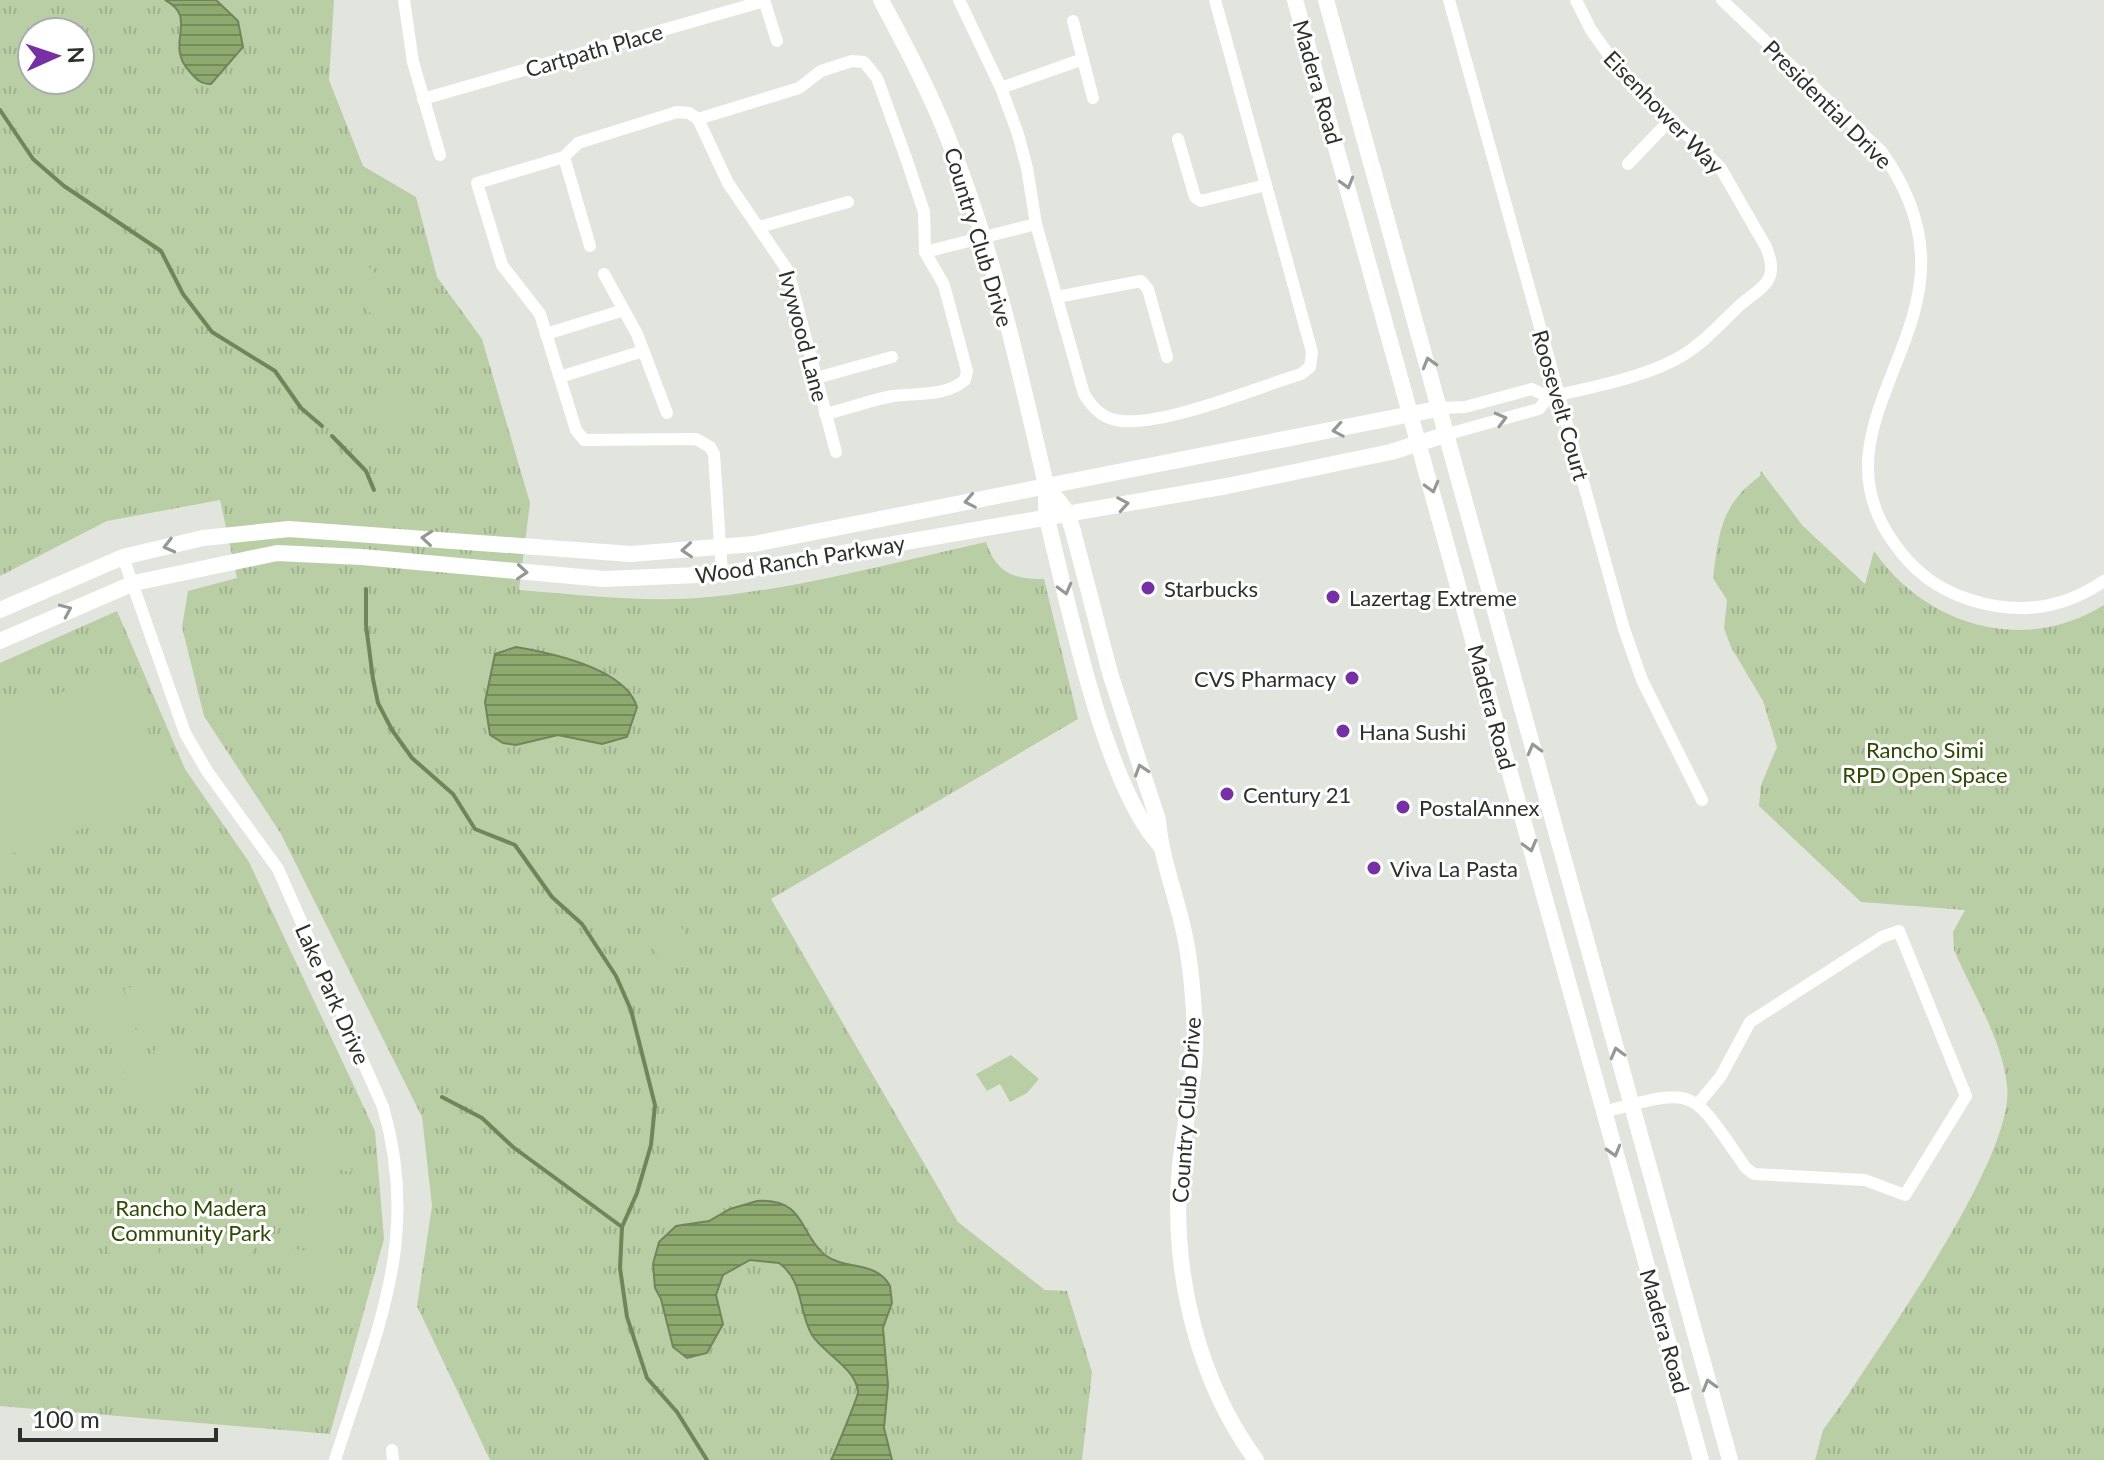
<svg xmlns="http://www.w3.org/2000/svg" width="2104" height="1460" viewBox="0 0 2104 1460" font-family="Lato,sans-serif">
	<defs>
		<pattern id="grass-tufts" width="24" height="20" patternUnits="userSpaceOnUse" patternTransform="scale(2)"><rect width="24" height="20" fill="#bacea5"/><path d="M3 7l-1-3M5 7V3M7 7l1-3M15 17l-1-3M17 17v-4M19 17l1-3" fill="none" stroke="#a0b18e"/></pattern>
		<pattern id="water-rules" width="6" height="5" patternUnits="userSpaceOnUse" patternTransform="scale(2)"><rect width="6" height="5" fill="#8eaa6f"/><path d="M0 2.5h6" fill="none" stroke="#748b5c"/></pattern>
	</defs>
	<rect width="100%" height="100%" fill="#e1e5dd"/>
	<!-- grass -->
	<g fill="url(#grass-tufts)" fill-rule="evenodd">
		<path d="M 0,0 L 334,0 L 329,80 L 363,166 L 416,197 L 437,277 L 482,339 L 530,503 L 519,590 C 582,595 646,603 709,597 C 802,588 895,562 986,542 C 996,572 1013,580 1044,579 L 1078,719 L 771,899 L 958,1222 L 1045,1290 L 1067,1291 L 1092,1372 L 1082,1460 L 490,1460 L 417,1306 L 432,1206 L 422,1117 L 281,834 L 204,716 L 182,627 L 188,591 L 237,578 L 220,500 L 107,521 L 0,576 ZM 32,32 L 80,32 L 80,80 L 32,80 Z"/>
		<path d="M 1761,471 L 1803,526 L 1865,584 L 1874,551 C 1926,626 2024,655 2104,605 L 2104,1460 L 1815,1460 L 1823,1430 L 1848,1395 C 1889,1331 2016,1154 2007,1085 C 2002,1039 1972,992 1954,950 L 1953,932 L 1965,910 L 1861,902 L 1759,806 L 1761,785 L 1777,747 L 1763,701 L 1731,647 L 1724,628 L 1727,600 L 1713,578 C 1719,531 1721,505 1760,476 Z"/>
		<path d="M 117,611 L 185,769 L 249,862 L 375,1131 L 384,1239 L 330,1434 L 0,1406 L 0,663 Z"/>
	</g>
	<!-- pitch -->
	<g fill="#bacea5">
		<path d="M 354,260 C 374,262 388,289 389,308 L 382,320 C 365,318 343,273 354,260 Z"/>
		<path d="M 403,382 L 421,403 L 422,418 L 385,414 L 376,407 L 378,392 Z"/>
		<path d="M 464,641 L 476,647 L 488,661 L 487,676 L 479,684 L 467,685 L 459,678 L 459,651 Z"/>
		<path d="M 972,670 L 990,673 L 996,685 L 977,706 L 965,709 L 958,703 L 960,686 Z"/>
		<path d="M 120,672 L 131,682 L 172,796 L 0,858 L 0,714 Z"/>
		<path d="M 669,918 L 680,923 L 693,956 L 687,968 L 673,966 L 646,944 L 648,926 Z"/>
		<path d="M 150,978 L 172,1022 L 146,1035 L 124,990 Z"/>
		<path d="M 118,994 L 140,1038 L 113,1051 L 91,1006 Z"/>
		<path d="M 180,1038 L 202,1083 L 175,1096 L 153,1051 Z"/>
		<path d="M 148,1054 L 170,1099 L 144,1112 L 122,1067 Z"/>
		<path d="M 1011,1055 L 1039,1079 L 1027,1093 L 1010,1102 L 1000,1084 L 987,1091 L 976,1074 Z"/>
		<path d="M 308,1142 L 354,1151 L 351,1172 L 305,1164 Z"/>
		<path d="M 302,1177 L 348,1186 L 344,1207 L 298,1199 Z"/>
		<path d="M 214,1198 L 260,1206 L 256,1228 L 210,1220 Z"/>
		<path d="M 296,1213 L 341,1221 L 338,1242 L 292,1234 Z"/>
		<path d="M 208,1233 L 253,1241 L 249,1263 L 204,1255 Z"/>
		<path d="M 158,1234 L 159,1265 L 110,1267 L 110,1236 Z"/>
		<path d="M 290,1248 L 335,1256 L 332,1277 L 286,1269 Z"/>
		<path d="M 750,1292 L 757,1295 L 769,1309 L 766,1333 L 754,1341 L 742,1328 L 742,1300 Z"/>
	</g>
	<!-- water -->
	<g fill="url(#water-rules)" stroke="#71855b" stroke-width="2">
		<path d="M 165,0 L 216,0 L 238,21 L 243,47 L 211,84 C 201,84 197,80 190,72 C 163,44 200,18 165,0 Z"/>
		<path d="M 516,647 C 551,653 625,668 637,707 L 627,737 L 602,744 L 558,735 L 516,745 L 503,743 L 490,735 L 485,702 L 495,654 Z"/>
		<path d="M 757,1201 C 806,1198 799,1234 825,1255 C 846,1271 876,1260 890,1286 L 892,1303 L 883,1328 L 888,1385 L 884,1428 L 892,1460 L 831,1460 C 835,1452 858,1397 858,1392 C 856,1368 823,1353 812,1335 C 798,1311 804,1281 779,1263 L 750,1260 L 723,1275 L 716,1295 L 723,1324 L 707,1353 L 687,1358 L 673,1347 L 661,1299 L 655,1288 L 653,1264 L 659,1242 L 676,1226 L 709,1221 L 730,1209 Z"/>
	</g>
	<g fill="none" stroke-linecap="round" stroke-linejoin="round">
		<!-- stream -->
		<g stroke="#71855b" stroke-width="4">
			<path d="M 0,110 L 33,159 L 64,186 L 161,251 L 183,294 L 212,332 L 275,371 L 301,408 L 322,426"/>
			<path d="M 332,436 L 366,471 L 374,490"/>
			<path d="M 366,589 L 366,625 L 373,679 L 378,703 L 392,730 L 412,758 L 453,794 L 475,829 L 515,845 L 552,897 L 582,924 L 616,976 L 631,1010 L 655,1105 L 651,1145 L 637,1193 L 622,1227 L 620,1268 L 627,1317 L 647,1378 L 677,1412 L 707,1460"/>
			<path d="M 442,1097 L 482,1118 L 513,1147 L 622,1227"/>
		</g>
		<!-- street -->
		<g stroke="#fff" stroke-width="12">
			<path d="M 404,0 L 413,62 L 440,155"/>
			<path d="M 764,0 L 777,41"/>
			<path d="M 959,0 L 1001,88 L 1018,134 L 1027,168 L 1036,224 L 1084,394 C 1093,409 1104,420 1122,421 C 1167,425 1256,388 1301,374 L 1310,367 L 1312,352 L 1215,0"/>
			<path d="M 1449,0 L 1624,629 L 1642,680 L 1702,800"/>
			<path d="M 1722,0 L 1881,151 C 1909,190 1926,234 1920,282 C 1909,374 1827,451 1894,543 C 1913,571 1938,590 1971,600 C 2018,615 2063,609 2104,581"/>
			<path d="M 1073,21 L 1093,98"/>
			<path d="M 1001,88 L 1083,59"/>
			<path d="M 423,99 L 764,1"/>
			<path d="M 698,119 L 728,183 L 788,271 L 836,452"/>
			<path d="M 1178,139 L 1195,197 L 1201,201 L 1266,185"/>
			<path d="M 564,157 L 477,183 L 502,265 L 540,314 L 576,430 L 584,440 L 696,439 L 710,447 L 714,454 L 722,574"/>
			<path d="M 1628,164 L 1671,119"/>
			<path d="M 759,227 L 848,202"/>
			<path d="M 590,246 L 564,157 L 578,143 L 677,112 L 689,113 L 698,119 L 799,88 L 821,71 L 852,61 L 864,62 L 877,78 L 906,158 L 924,212 L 925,252 L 944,285 L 967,371 L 965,380 C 945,397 917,393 893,396 C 870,400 847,409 825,414"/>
			<path d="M 925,252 L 1036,224"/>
			<path d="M 604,274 L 637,334 L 667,413"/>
			<path d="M 1057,297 L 1141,281 L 1148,289 L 1167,357"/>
			<path d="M 546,334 L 624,310"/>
			<path d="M 560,377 L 643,351"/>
			<path d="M 816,378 L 892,357"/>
			<path d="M 1442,408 L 1465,407 L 1532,389 L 1548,397 C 1586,389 1645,377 1678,358 C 1702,345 1720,324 1739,306 C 1761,287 1781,282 1766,247 L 1720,167 L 1618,68 L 1591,30 L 1576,0"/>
			<path d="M 1448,434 L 1539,409 L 1548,397"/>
			<path d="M 123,557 L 185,733 L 207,771 L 278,869 L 383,1107 C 422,1240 375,1334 335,1460"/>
			<path d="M 1603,1112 C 1699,1086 1690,1088 1746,1168 L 1754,1174 L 1865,1180 L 1905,1195 L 1966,1096 L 1899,931 L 1882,937 L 1750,1022 L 1721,1076 L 1698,1104"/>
			<path d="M 392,1450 L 393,1460"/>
		</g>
		<!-- secondary -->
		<g stroke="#fff" stroke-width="16">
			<path d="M 881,0 C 905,45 929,90 948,138 C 993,249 1019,368 1046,485 L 1046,515 C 1067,598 1104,785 1160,845"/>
			<path d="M 1295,0 L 1701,1460"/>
			<path d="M 1326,0 L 1730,1460"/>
			<path d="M 1046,485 L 1067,512 L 1073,531 L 1110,673 L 1158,820 C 1161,858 1176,895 1184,932 C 1191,963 1193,996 1195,1028 C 1197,1079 1182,1128 1179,1179 C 1173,1276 1198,1381 1256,1460"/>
			<path d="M 0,610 L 123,557 L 203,538 L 289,529 L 631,554 L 754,544 L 1442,408"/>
			<path d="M 0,641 L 134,583 L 277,553 L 362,557 L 604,579 L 722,574 L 1227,486 L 1391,452 L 1448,434"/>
		</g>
	</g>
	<!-- one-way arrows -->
	<defs><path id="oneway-chevron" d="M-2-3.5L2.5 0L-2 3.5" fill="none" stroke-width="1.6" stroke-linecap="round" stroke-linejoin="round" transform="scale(2)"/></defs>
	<g stroke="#969896">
		<use href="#oneway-chevron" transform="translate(1347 183) rotate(74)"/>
		<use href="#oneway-chevron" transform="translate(1429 363) rotate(-106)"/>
		<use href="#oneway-chevron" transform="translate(1501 419) rotate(-15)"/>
		<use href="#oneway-chevron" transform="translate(1338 430) rotate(170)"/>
		<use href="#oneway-chevron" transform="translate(1432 487) rotate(75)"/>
		<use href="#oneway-chevron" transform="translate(970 501) rotate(169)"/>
		<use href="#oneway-chevron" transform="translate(1123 504) rotate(-10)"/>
		<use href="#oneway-chevron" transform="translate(427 538) rotate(-175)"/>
		<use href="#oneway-chevron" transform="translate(169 546) rotate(166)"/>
		<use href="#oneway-chevron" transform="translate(687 550) rotate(176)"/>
		<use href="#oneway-chevron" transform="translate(522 572) rotate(4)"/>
		<use href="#oneway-chevron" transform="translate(1065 589) rotate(75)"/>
		<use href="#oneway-chevron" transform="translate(66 610) rotate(-24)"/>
		<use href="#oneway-chevron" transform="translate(1534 749) rotate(-105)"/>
		<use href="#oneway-chevron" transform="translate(1141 770) rotate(-108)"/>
		<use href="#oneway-chevron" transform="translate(1530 846) rotate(75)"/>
		<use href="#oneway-chevron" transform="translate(1617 1053) rotate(-105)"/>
		<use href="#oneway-chevron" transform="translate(1614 1151) rotate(74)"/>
		<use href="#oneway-chevron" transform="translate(1709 1385) rotate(-106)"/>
	</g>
	<!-- markers -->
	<g fill="#7630a3" stroke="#fff" stroke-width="3">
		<circle cx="1148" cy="588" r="8"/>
		<circle cx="1333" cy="597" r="8"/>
		<circle cx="1352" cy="678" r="8"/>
		<circle cx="1343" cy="731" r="8"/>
		<circle cx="1227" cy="794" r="8"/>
		<circle cx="1403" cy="807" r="8"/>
		<circle cx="1374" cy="868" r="8"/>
	</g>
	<g text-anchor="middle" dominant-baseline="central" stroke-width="6" stroke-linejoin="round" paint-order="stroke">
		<!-- street labels -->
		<g font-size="22" fill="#2e302d" stroke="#fff">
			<text transform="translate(594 50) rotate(-16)">Cartpath Place</text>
			<text transform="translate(1318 82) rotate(74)">Madera Road</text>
			<text transform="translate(1828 104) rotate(45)">Presidential Drive</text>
			<text transform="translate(1664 112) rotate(46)">Eisenhower Way</text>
			<text transform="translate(979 237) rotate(73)">Country Club Drive</text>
			<text transform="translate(804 336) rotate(75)">Ivywood Lane</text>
			<text transform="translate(1561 405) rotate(74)">Roosevelt Court</text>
			<text transform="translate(800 559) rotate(-9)">Wood Ranch Parkway</text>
			<text transform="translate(1492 707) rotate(75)">Madera Road</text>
			<text transform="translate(333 994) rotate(66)">Lake Park Drive</text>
			<text transform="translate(1186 1110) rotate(-86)">Country Club Drive</text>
			<text transform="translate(1665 1331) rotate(74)">Madera Road</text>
		</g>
		<!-- poi labels -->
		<g font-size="22" fill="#2e302d" stroke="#fff" text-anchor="start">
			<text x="1164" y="588">Starbucks</text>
			<text x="1349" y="597">Lazertag Extreme</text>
			<text x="1336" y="678" text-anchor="end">CVS Pharmacy</text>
			<text x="1359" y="731">Hana Sushi</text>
			<text x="1243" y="794">Century 21</text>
			<text x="1419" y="807">PostalAnnex</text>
			<text x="1390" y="868">Viva La Pasta</text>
		</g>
		<!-- park labels -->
		<g font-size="22" fill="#2f4804" stroke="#fff">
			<text x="1925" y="749">Rancho Simi<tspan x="1925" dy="25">RPD Open Space</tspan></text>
			<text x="191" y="1207">Rancho Madera<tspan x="191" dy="25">Community Park</tspan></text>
		</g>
	</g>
	<!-- north arrow -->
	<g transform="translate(56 56) rotate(87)"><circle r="38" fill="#ffffff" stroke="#abacab" stroke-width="2"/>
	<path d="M0-6L14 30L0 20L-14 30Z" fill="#7630a3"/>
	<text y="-12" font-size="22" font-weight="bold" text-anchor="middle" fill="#2e302d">N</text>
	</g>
	<!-- scale -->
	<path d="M20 1428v12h196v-12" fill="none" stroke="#2e302d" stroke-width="4"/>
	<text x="32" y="1428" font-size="24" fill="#2e302d" stroke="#ffffff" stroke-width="6" paint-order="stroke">100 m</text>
</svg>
